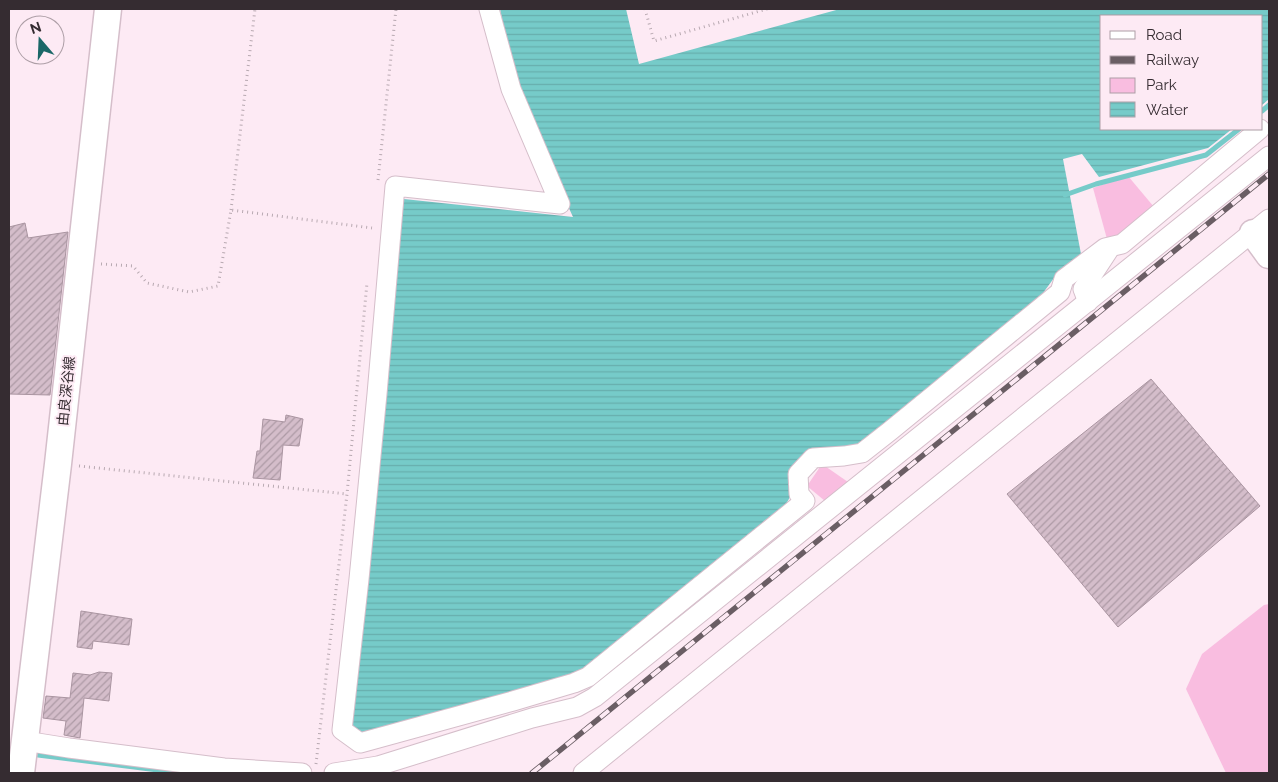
<svg xmlns="http://www.w3.org/2000/svg" width="1278" height="782" viewBox="0 0 1278 782" font-family="Raleway,'Noto Sans JP',sans-serif">
	<defs>
		<pattern id="water-rules" width="6" height="5" patternUnits="userSpaceOnUse" patternTransform="scale(1.25)"><rect width="6" height="5" fill="#76cbc9"/><path d="M0 2.5h6" fill="none" stroke="#67aead"/></pattern>
		<pattern id="building-hatch" width="6" height="6" patternUnits="userSpaceOnUse" patternTransform="scale(1.25)"><rect width="6" height="6" fill="#d4bdca"/><path d="M-1 1l2-2M0 6l6-6M5 7l2-2" fill="none" stroke="#ad9aa5"/></pattern>
	</defs>
	<rect width="100%" height="100%" fill="#fdeaf4"/>
	<!-- green -->
	<g fill="#f9bde0">
		<path d="M 1128,176 L 1154,207 L 1113,242 L 1107,239 L 1093,188 Z"/>
		<path d="M 822,464 L 848,482 L 825,501 L 807,486 Z"/>
		<path d="M 1269,604 L 1269,773 L 1226,773 L 1186,689 L 1202,654 L 1264,605 Z"/>
	</g>
	<!-- water -->
	<path fill="url(#water-rules)" d="M 500,9 L 626,9 L 639,64 L 840,9 L 1269,9 L 1269,99 L 1262,105 L 1262,16 L 1102,16 L 1102,129 L 1232,129 L 1208,148 L 1099,177 L 1082,154 L 1063,159 L 1081,254 L 1057,274 L 1040,297 L 859,449 L 814,454 L 791,479 L 790,497 L 780,515 L 584,674 L 362,739 L 347,727 L 404,199 L 573,217 L 517,94 Z"/>
	<g fill="none" stroke-linecap="round" stroke-linejoin="round">
		<!-- stream -->
		<g stroke="#76cbc9" stroke-width="5">
			<path d="M 1262,111 L 1269,105"/>
			<path d="M 1065,195 L 1096,184 L 1206,155 L 1239,129"/>
			<path d="M 38,755 L 182,773"/>
		</g>
	</g>
	<!-- building -->
	<g fill="url(#building-hatch)" stroke="#aa95a1">
		<path d="M 25,223 L 28,238 L 68,232 L 50,395 L 9,394 L 9,227 Z"/>
		<path d="M 1151,379 L 1260,506 L 1118,627 L 1007,494 Z"/>
		<path d="M 286,415 L 303,419 L 299,446 L 283,445 L 280,480 L 253,478 L 257,451 L 260,451 L 263,419 L 285,422 Z"/>
		<path d="M 81,611 L 132,619 L 129,645 L 93,641 L 92,649 L 77,647 Z"/>
		<path d="M 99,672 L 112,673 L 109,701 L 84,698 L 80,738 L 64,735 L 66,721 L 43,718 L 46,696 L 70,698 L 73,673 L 90,675 Z"/>
	</g>
	<g fill="none" stroke-linecap="round" stroke-linejoin="round">
		<!-- street casing -->
		<g stroke="#d5beca" stroke-width="21">
			<g id="street">
				<path d="M 489,9 L 511,89 L 560,204 L 395,186 L 377,394 L 359,579 L 342,730 L 360,743 L 513,701 L 574,683 L 588,677 L 805,501 L 799,494 L 798,474 L 813,458 L 844,456 L 862,453 L 890,431 L 1060,292 L 1064,279 L 1105,248 L 1122,244 L 1260,129"/>
				<path d="M 1088,302 L 1083,289 L 1108,251"/>
				<path d="M 25,741 L 69,748 L 224,768 L 302,773"/>
				<path d="M 334,773 L 378,766 L 532,718 L 577,707 L 595,697 L 1269,156"/>
				<path d="M 583,773 L 1269,219"/>
			</g>
		</g>
		<!-- secondary casing -->
		<g stroke="#d5beca" stroke-width="29">
			<g id="secondary">
				<path d="M 1253,233 L 1269,255"/>
				<path d="M 21,773 L 58,464 L 108,9"/>
			</g>
		</g>
		<!-- path -->
		<g stroke="#b8a9b1" stroke-width="3" stroke-dasharray="1 4" stroke-linecap="butt">
			<path d="M 645,9 L 654,41 L 767,9"/>
			<path d="M 378,180 L 396,9"/>
			<path d="M 231,210 L 255,9"/>
			<path d="M 101,264 L 133,266 L 147,283 L 189,292 L 218,286 L 231,210 L 372,228"/>
			<path d="M 79,466 L 347,494"/>
			<path d="M 316,764 L 347,494 L 367,283"/>
		</g>
		<!-- street -->
		<use href="#street" stroke="#fff" stroke-width="19"/>
		<!-- secondary -->
		<use href="#secondary" stroke="#fff" stroke-width="26"/>
		<!-- rail casing -->
		<g stroke="#6a5e64" stroke-width="5.5">
			<path id="rail" d="M 532,773 L 1269,174"/>
		</g>
		<!-- rail -->
		<use href="#rail" stroke="#fdeaf4" stroke-width="4" stroke-dasharray="11" stroke-linecap="butt"/>
	</g>
	<g text-anchor="middle" dominant-baseline="central" stroke-width="4" stroke-linejoin="round" paint-order="stroke">
		<!-- street labels -->
		<g font-size="14" fill="#352c31" stroke="#fdeaf4">
			<text transform="translate(66 391) rotate(-84)">由良深谷線</text>
		</g>
	</g>
	<!-- border -->
	<rect width="1278" height="782" fill="none" stroke="#352c31" stroke-width="20"/>
	<!-- legend -->
	<rect x="1100" y="15" width="162" height="115" fill="#fdeaf4" stroke="#ad9ea6"/>
	<rect x="1110" y="31" width="25" height="8" fill="#ffffff" stroke="#ad9ea6"/>
	<text x="1146" y="40" font-size="15" fill="#352c31">Road</text>
	<rect x="1110" y="56" width="25" height="8" fill="#6a5e64" stroke="#ad9ea6"/>
	<text x="1146" y="65" font-size="15" fill="#352c31">Railway</text>
	<rect x="1110" y="78" width="25" height="15" fill="#f9bde0" stroke="#ad9ea6"/>
	<text x="1146" y="90" font-size="15" fill="#352c31">Park</text>
	<rect x="1110" y="102" width="25" height="15" fill="url(#water-rules)" stroke="#ad9ea6"/>
	<text x="1146" y="115" font-size="15" fill="#352c31">Water</text>
	<!-- north arrow -->
	<g transform="translate(40 40) rotate(341)"><circle r="24" fill="#fdeaf4" stroke="#ad9ea6"/>
	<path d="M0-4L9 19L0 12L-9 19Z" fill="#1a6767"/>
	<text y="-8" font-size="14" font-weight="bold" text-anchor="middle" fill="#352c31">N</text>
	</g>
</svg>
